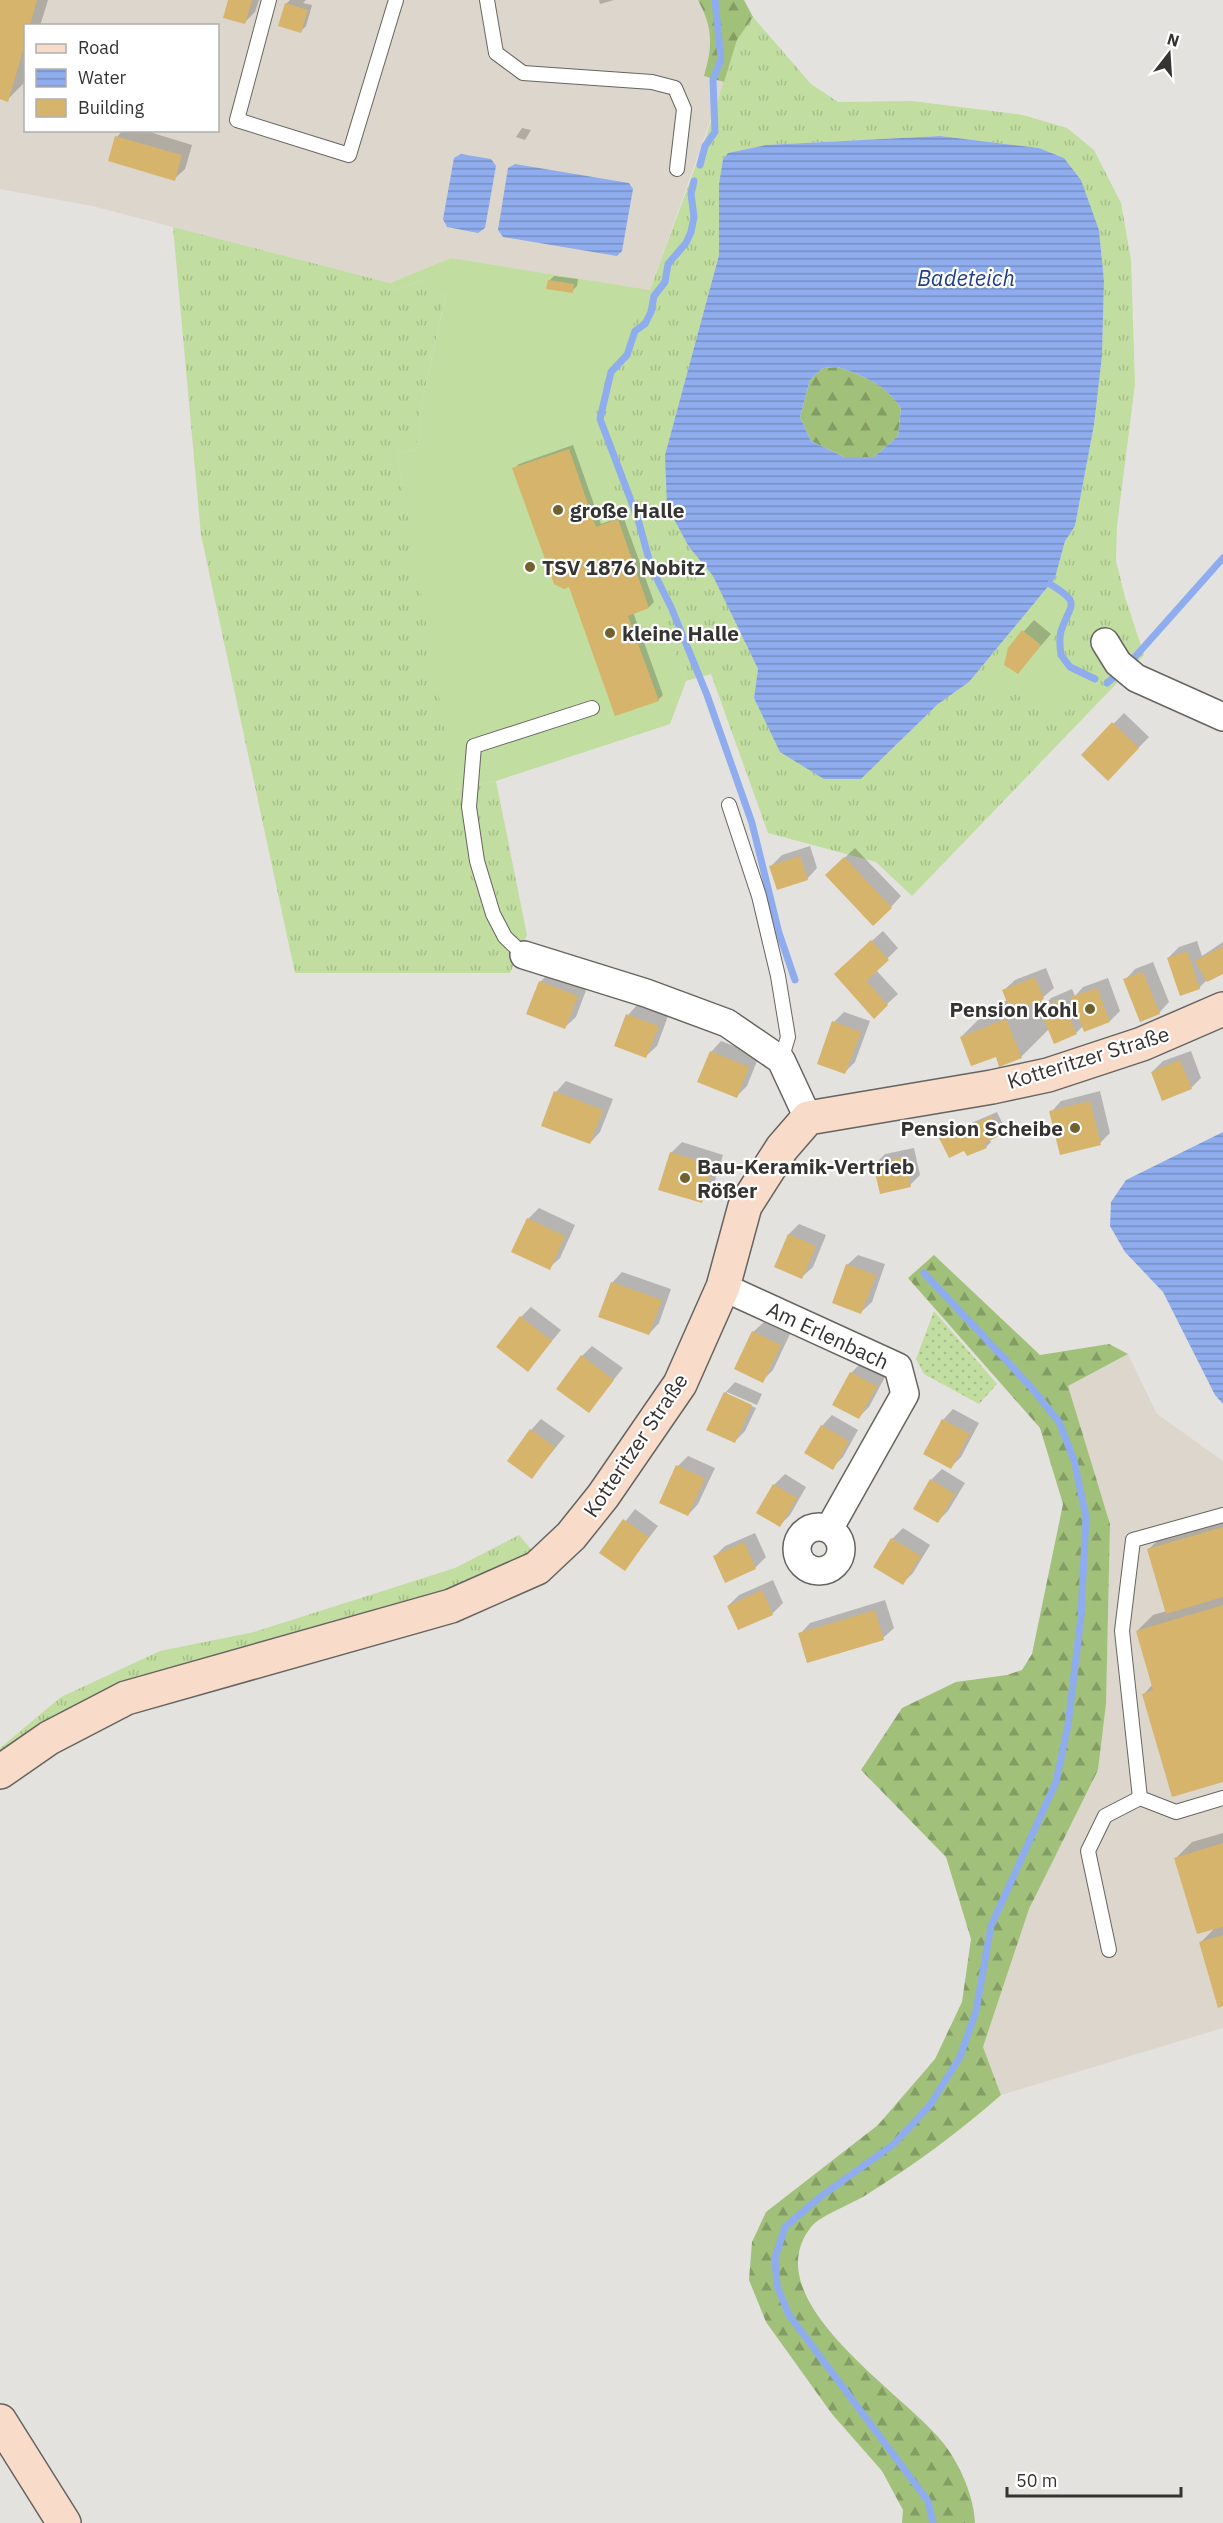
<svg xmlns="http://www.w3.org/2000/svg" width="1223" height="2523" viewBox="0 0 1223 2523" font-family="'IBM Plex Sans',sans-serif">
	<defs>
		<pattern id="grass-tufts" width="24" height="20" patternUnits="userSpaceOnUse" patternTransform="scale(1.5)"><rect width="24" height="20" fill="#c1dd9f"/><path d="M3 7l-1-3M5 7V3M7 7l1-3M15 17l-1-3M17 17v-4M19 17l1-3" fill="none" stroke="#a6be89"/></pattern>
		<pattern id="forest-firs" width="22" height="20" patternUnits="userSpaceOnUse" patternTransform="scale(1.5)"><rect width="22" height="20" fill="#a1c07a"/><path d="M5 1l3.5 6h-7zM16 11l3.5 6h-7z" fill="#849d65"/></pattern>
		<pattern id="park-dots" width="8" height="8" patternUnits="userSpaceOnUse" patternTransform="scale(1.5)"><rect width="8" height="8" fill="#c1dd9f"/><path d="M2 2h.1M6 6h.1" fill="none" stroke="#a6be89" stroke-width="1.8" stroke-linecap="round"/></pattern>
		<pattern id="water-rules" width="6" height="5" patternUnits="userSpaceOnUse" patternTransform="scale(1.5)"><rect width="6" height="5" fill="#8fadee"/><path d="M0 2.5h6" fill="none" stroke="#768ec1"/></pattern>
	</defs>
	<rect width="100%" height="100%" fill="#e4e2df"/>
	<!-- built -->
	<g fill="#dcd6cc" fill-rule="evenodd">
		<path d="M 0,0 L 698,0 L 709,20 L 711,54 L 705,76 L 724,82 L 650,290 L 451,258 L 390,283 L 92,206 L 0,189 ZM 26,26 L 218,26 L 218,130 L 26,130 Z"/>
		<path d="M 1128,1354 L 1157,1414 L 1223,1461 L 1223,2028 L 1001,2095 L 983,2047 L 1029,1909 L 1098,1770 L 1106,1704 L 1110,1524 L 1068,1386 Z"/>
	</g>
	<!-- grass -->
	<g fill="url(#grass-tufts)" fill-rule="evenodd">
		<path d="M 753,17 L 811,84 L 838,102 L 912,101 L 1023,115 L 1067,128 L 1094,150 L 1121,203 L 1131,260 L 1135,384 L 1117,526 L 1116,561 L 1125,597 L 1144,655 L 912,896 L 876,862 L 768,833 L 711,674 L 686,681 L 586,417 L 650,290 L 704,143 L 737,40 ZM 940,136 L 1039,148 L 1064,158 L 1081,180 L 1099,230 L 1104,281 L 1102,356 L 1094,425 L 1075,526 L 1065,541 L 1055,578 L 969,682 L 938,704 L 861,779 L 754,698 L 758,669 L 713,575 L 689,547 L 665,455 L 719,255 L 719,184 L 723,159 L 728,153 L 766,145 Z"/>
		<path d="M 173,227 L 390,283 L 397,291 L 422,280 L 446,293 L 419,417 L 421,435 L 413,450 L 397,453 L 456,790 L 496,781 L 527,935 L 510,973 L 295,973 L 201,535 Z"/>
		<path d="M 519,1535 L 536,1555 L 515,1567 L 0,1759 L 0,1748 L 61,1697 L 160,1651 L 254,1632 L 455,1568 Z"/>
	</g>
	<!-- forest -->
	<g fill="url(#forest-firs)">
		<path d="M 698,0 L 744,0 L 753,17 L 737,40 L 724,82 L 704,76 C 713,46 713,28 698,0 Z"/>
		<path d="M 838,367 C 864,376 885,384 901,408 L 898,436 L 874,457 L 844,457 L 811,441 L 800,417 L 810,380 L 823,368 Z"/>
		<path d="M 934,1255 L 1040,1355 L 1109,1344 L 1128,1354 L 1068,1386 L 1110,1524 L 1106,1704 L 1098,1770 L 1029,1909 L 983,2047 L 1001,2095 C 959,2132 914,2165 866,2195 C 852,2204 821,2215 811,2227 C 753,2301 905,2393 944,2444 C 960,2465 974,2496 975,2523 L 902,2523 L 903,2510 L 882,2471 L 832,2414 L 766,2322 L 749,2280 L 752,2242 L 766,2212 L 878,2125 L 935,2059 L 962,2002 L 971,1939 L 946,1857 L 861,1770 L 902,1708 L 956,1682 L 1007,1675 L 1022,1670 L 1032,1654 L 1063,1504 L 1040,1428 L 908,1278 Z"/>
	</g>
	<!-- park -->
	<path fill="url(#park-dots)" d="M 934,1311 L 997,1384 L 979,1404 L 924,1374 L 916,1359 Z"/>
	<!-- garden -->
	<g fill="#c1dd9f">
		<path d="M 451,258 L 650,290 L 587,417 L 686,681 L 670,724 L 496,781 L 455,790 L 397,453 L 413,450 L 421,435 L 419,417 L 446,294 L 422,280 L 397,291 L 390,283 Z"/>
		<path d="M 1046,594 L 1063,611 C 1061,619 1057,626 1055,634 C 1049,665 1068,671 1089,686 L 1063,714 L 978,679 Z"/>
	</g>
	<!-- water -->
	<g fill="url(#water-rules)" fill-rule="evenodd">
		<path d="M 940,136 L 1039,148 L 1064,158 L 1081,180 L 1099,230 L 1104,281 L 1102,356 L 1094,425 L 1075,526 L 1065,541 L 1055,578 L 969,682 L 938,704 L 861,779 L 824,779 L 780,752 L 754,698 L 758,669 L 713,576 L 689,547 L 667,506 L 665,455 L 719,255 L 719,184 L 723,159 L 728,153 L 766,145 ZM 838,367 C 864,376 885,384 901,408 L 898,436 L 874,457 L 844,457 L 811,441 L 800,417 L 810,380 L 823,368 Z"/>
		<path d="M 461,154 L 491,159 L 496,166 L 485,228 L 478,233 L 447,227 L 443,219 L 454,158 Z"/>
		<path d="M 515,164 L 629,183 L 633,189 L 622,251 L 617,256 L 503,237 L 498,230 L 508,168 Z"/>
		<path d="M 1223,1132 L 1223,1404 L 1215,1395 L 1163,1292 L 1125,1252 L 1110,1226 L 1111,1202 L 1126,1180 Z"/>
	</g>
	<!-- shadow -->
	<g fill="#0003">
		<path d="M 0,0 L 48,0 L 40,26 L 26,26 L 26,76 L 23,84 L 7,100 L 0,98 Z"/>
		<path d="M 229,0 L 259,0 L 255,12 L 245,22 Z"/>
		<path d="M 290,0 L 306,0 L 303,3 L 312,5 L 306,26 L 301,31 L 286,4 Z"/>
		<path d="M 599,0 L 614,0 L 600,4 Z"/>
		<path d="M 522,128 L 531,130 L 525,140 L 516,137 Z"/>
		<path d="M 123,130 L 143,130 L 192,145 L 185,169 L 174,179 L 117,137 Z"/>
		<path d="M 554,276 L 578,279 L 577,286 L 572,291 L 549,281 Z"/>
		<path d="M 573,445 L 601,524 L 623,516 L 654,602 L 649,607 L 633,612 L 663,695 L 658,700 L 570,585 L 514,469 L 519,464 Z"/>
		<path d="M 1034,620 L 1051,634 L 1018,672 L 1009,648 Z"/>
		<path d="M 1124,713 L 1149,737 L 1108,779 L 1083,755 Z"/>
		<path d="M 810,846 L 817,868 L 807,879 L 771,866 L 782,855 Z"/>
		<path d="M 855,848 L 901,896 L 891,907 L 838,864 Z"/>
		<path d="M 883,931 L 898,948 L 876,970 L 898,994 L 874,1016 L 846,964 Z"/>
		<path d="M 1197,941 L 1202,956 L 1223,942 L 1223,972 L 1207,980 L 1199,988 L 1168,958 L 1179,947 Z"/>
		<path d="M 1153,962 L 1169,1002 L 1159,1013 L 1125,980 L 1135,969 Z"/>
		<path d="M 1046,968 L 1054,988 L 1041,999 L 1044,1006 L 1051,998 L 1072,989 L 1075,996 L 1083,987 L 1108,978 L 1120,1011 L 1110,1021 L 1083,1026 L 1076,1033 L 1049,1029 L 1021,1057 L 996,1055 L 961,1037 L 992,1006 L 1008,1000 L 1004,990 L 1015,980 Z"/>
		<path d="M 551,971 L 588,985 L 576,1017 L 565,1027 L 540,982 Z"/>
		<path d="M 638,1004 L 668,1016 L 657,1046 L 646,1056 L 628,1015 Z"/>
		<path d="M 844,1012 L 870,1021 L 855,1062 L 845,1072 L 834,1022 Z"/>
		<path d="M 721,1041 L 759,1056 L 747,1086 L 737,1096 L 711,1052 Z"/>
		<path d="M 1191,1051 L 1201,1078 L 1191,1088 L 1152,1072 L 1163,1061 Z"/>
		<path d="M 566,1081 L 613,1099 L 600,1132 L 590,1143 L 556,1092 Z"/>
		<path d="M 1100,1091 L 1110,1133 L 1100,1143 L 1051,1112 L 1061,1101 Z"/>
		<path d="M 997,1112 L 1005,1129 L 989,1139 L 991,1142 L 986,1147 L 965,1149 L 941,1139 L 946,1134 Z"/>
		<path d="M 682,1142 L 723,1155 L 712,1191 L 702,1201 L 671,1153 Z"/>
		<path d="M 914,1148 L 920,1175 L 910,1185 L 874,1165 L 885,1154 Z"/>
		<path d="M 539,1208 L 575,1225 L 560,1258 L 549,1268 L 528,1219 Z"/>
		<path d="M 799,1224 L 826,1235 L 813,1267 L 802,1277 L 776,1266 L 789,1234 Z"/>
		<path d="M 858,1255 L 885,1264 L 872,1302 L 861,1312 L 847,1265 Z"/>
		<path d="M 622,1272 L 671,1289 L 659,1323 L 649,1334 L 612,1283 Z"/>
		<path d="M 531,1307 L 561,1330 L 528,1370 L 521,1317 Z"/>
		<path d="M 764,1322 L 790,1334 L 773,1370 L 762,1381 L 753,1332 Z"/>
		<path d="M 592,1346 L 623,1368 L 589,1411 L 582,1356 Z"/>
		<path d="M 862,1362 L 886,1375 L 869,1407 L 859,1417 L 834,1404 L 851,1373 Z"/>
		<path d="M 735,1382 L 762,1394 L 757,1405 L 727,1392 L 727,1395 L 756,1408 L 745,1431 L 735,1441 L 725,1393 Z"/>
		<path d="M 953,1409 L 979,1423 L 961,1457 L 951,1467 L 943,1420 Z"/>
		<path d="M 832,1415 L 858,1430 L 843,1457 L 832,1468 L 822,1426 Z"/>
		<path d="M 541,1419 L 565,1436 L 532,1477 L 531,1430 Z"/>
		<path d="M 688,1456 L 715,1468 L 698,1504 L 688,1515 L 678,1466 Z"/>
		<path d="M 942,1469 L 965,1483 L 948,1511 L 938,1521 L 931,1480 Z"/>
		<path d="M 785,1474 L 806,1487 L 790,1515 L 780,1525 L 758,1512 L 774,1485 Z"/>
		<path d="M 635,1509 L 658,1526 L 625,1569 L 601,1553 Z"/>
		<path d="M 1223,1516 L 1223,1780 L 1144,1694 L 1153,1684 L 1137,1631 L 1153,1615 L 1167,1611 L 1149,1549 L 1165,1533 Z"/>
		<path d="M 903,1528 L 930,1545 L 913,1573 L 903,1583 L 875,1566 L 892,1539 Z"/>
		<path d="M 755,1533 L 766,1557 L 755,1568 L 714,1557 L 725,1546 Z"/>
		<path d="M 773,1580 L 783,1603 L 773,1613 L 739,1628 L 728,1606 L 739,1595 Z"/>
		<path d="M 885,1600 L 894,1628 L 883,1638 L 800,1634 L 810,1623 Z"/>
		<path d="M 1223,1833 L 1223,2005 L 1200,1943 L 1216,1927 L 1176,1858 L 1192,1842 Z"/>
	</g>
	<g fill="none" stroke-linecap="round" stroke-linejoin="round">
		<!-- stream -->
		<g stroke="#8fadee" stroke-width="7">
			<path d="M 700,165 L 705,146 L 715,132 L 713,80 L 721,59 L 715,0"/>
			<path d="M 694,181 L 691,194 L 694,217 L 691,232 L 686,243 L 668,264 L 665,282 L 654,296 L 651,312 L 645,324 L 635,331 L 627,355 L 611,372 L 600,419 L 638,519 L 651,567 L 671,607 L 707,695 L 752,823 L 779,933 L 795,980"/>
			<path d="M 1050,584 C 1082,604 1071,602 1061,631 C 1059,638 1060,648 1061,655 L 1070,667 L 1095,679"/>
			<path d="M 1134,658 L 1223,558"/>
			<path d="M 1107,683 L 1113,678"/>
			<path d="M 924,1273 L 1030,1386 L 1059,1422 L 1074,1460 L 1086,1517 L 1081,1616 L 1068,1725 L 1056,1782 L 991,1926 L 976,2011 L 960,2057 L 930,2105 L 894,2144 L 820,2197 L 785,2227 L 775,2258 L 777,2286 L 789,2315 L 928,2501 L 933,2523"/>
		</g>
	</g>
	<!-- building -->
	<g fill="#d6b46b">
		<path d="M 0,0 L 37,0 L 30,26 L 26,26 L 26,40 L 8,102 L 0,99 Z"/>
		<path d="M 228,0 L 252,0 L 245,24 L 223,18 Z"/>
		<path d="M 285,3 L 308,10 L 301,33 L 278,26 Z"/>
		<path d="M 115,136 L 182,155 L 175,181 L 108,161 Z"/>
		<path d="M 548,280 L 574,284 L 573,293 L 546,289 Z"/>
		<path d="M 569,449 L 596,527 L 618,519 L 649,608 L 628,616 L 659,701 L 615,716 L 569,587 L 564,589 L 554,584 L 512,468 Z"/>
		<path d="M 1022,630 L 1041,645 L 1018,674 L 1004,665 L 1008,648 Z"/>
		<path d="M 1112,722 L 1139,748 L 1108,781 L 1081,755 Z"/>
		<path d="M 800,856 L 808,880 L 777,890 L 769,866 Z"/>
		<path d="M 844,857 L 892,908 L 873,926 L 825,875 Z"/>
		<path d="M 871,940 L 889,960 L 866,981 L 888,1005 L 874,1019 L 834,974 Z"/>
		<path d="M 1223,946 L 1223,974 L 1207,982 L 1195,961 Z"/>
		<path d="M 1187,951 L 1200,989 L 1180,996 L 1167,958 Z"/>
		<path d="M 1143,972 L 1160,1014 L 1140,1022 L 1123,979 Z"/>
		<path d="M 1035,977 L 1044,999 L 1011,1012 L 1002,990 Z"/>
		<path d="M 539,981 L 578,996 L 565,1029 L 526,1014 Z"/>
		<path d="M 1097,988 L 1110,1022 L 1084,1032 L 1071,997 Z"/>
		<path d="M 1061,999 L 1077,1034 L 1054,1044 L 1039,1008 Z"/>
		<path d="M 626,1014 L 659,1026 L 646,1058 L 614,1046 Z"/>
		<path d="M 1006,1019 L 1022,1058 L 999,1067 L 996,1057 L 971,1066 L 960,1037 Z"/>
		<path d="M 832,1021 L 861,1032 L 845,1074 L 817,1064 Z"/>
		<path d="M 710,1051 L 749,1067 L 737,1098 L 697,1082 Z"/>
		<path d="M 1180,1060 L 1192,1089 L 1162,1101 L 1151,1072 Z"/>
		<path d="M 554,1091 L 603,1110 L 590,1144 L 541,1126 Z"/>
		<path d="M 1090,1101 L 1101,1145 L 1060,1155 L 1049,1111 Z"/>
		<path d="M 992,1116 L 1001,1135 L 984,1143 L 987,1148 L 967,1156 L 964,1151 L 949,1158 L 939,1138 Z"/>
		<path d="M 670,1152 L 713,1165 L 702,1203 L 658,1190 Z"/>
		<path d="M 904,1157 L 911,1187 L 880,1194 L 873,1164 Z"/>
		<path d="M 527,1218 L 565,1236 L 550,1270 L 511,1252 Z"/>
		<path d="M 788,1234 L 816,1246 L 802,1279 L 774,1267 Z"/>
		<path d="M 846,1264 L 876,1275 L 861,1314 L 832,1303 Z"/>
		<path d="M 611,1282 L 662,1300 L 649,1335 L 598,1317 Z"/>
		<path d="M 520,1316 L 552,1341 L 528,1372 L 496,1347 Z"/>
		<path d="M 752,1331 L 781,1345 L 763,1383 L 734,1369 Z"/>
		<path d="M 581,1355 L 614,1380 L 589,1413 L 556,1389 Z"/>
		<path d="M 850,1372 L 877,1386 L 859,1419 L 832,1405 Z"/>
		<path d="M 724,1392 L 752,1405 L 735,1443 L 706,1430 Z"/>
		<path d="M 942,1419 L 970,1434 L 951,1469 L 923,1454 Z"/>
		<path d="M 821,1425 L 849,1441 L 833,1470 L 804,1453 Z"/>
		<path d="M 530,1429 L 555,1447 L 532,1479 L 507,1461 Z"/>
		<path d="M 676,1465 L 705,1478 L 688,1516 L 659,1503 Z"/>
		<path d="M 930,1479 L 955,1494 L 938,1523 L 913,1509 Z"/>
		<path d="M 773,1484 L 797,1498 L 780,1527 L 756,1513 Z"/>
		<path d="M 623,1519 L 649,1537 L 625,1571 L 599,1553 Z"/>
		<path d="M 1223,1527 L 1223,1597 L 1166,1614 L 1147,1549 Z"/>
		<path d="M 891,1538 L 921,1556 L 903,1585 L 873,1567 Z"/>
		<path d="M 744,1542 L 756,1569 L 725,1583 L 713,1556 Z"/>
		<path d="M 762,1590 L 773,1615 L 738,1630 L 727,1606 Z"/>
		<path d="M 1223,1605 L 1223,1782 L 1172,1797 L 1142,1694 L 1153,1690 L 1136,1631 Z"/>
		<path d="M 875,1610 L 884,1640 L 807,1663 L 798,1633 Z"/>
		<path d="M 1223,1843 L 1223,1927 L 1197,1934 L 1174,1858 Z"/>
		<path d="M 1223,1935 L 1223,2006 L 1218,2008 L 1199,1942 Z"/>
	</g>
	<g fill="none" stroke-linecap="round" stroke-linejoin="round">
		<!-- lane casing -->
		<g stroke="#656460" stroke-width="16">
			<g id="lane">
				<path d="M 269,0 L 237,120 L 349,155 L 396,0"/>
				<path d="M 487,0 L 496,53 L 523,73 L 652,82 L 675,88 L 684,109 L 677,169"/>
				<path d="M 729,805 L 759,896 L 778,976 L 788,1037 L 781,1060"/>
				<path d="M 524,955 L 505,937 L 493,914 L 477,861 L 469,807 L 474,746 L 592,708"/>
				<path d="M 1223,1515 L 1133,1540 L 1122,1631 L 1140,1798 L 1176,1812 L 1223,1798"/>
				<path d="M 1109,1950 L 1088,1851 L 1105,1816 L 1140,1798"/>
			</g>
		</g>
		<!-- street casing -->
		<g stroke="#656460" stroke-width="30">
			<g id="street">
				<path d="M 1105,642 L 1118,663 L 1136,678 L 1223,717"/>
				<path d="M 524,955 L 646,993 L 727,1023 L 781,1060 L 808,1118"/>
				<path d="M 723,1287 L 898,1367 L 905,1394 L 829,1529"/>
				<circle cx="819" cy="1549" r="22"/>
			</g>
		</g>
		<!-- secondary casing -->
		<g stroke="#656460" stroke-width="36">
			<g id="secondary">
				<path d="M 0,1772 L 49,1738 L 126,1698 L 451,1606 L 537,1568 L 571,1536 L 603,1496 L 680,1384 L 723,1287 L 745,1206 L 782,1148 L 808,1118 L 992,1087 L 1048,1075 L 1142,1044 L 1223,1009"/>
				<path d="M 0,2421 L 64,2523"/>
			</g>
		</g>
		<!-- lane -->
		<use href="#lane" stroke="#fff" stroke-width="14"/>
		<!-- street -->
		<use href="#street" stroke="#fff" stroke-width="27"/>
		<!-- secondary -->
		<use href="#secondary" stroke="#f9dbc9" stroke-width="33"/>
	</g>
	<!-- markers -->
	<g fill="#70612f" stroke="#fff" stroke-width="2">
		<circle cx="558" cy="510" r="6"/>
		<circle cx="530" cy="567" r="6"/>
		<circle cx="610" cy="633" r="6"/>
		<circle cx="1090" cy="1009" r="6"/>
		<circle cx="1075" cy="1128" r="6"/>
		<circle cx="685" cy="1178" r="6"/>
	</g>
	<g text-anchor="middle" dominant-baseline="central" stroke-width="4.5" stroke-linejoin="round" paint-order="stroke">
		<!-- poi labels -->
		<g font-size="21" font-weight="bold" fill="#353432" stroke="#fff" text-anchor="start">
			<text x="570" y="510">große Halle</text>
			<text x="542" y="567">TSV 1876 Nobitz</text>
			<text x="622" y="633">kleine Halle</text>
			<text x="1078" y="1009" text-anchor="end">Pension Kohl</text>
			<text x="1063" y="1128" text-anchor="end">Pension Scheibe</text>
			<text x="697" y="1166">Bau-Keramik-Vertrieb<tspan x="697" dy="24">Rößer</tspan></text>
		</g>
		<!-- street labels -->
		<g font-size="21" fill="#353432" stroke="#fff">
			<text transform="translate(1088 1057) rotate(-17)">Kotteritzer Straße</text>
			<text transform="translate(828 1335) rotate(25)">Am Erlenbach</text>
			<text transform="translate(635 1445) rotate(-56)">Kotteritzer Straße</text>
		</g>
		<!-- water labels -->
		<g font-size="22" font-style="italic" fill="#213e89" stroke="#fff">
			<text x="966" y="277">Badeteich</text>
		</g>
	</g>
	<!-- legend -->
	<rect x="24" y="24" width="195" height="108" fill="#ffffff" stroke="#aeaead" stroke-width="1.5"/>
	<rect x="36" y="44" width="30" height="9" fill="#f9dbc9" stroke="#aeaead" stroke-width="1.5"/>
	<text x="78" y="54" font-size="18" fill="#353432">Road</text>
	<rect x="36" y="69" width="30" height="18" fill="url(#water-rules)" stroke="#aeaead" stroke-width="1.5"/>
	<text x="78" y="84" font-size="18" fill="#353432">Water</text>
	<rect x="36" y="99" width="30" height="18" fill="#d6b46b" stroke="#aeaead" stroke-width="1.5"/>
	<text x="78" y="114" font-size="18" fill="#353432">Building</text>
	<!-- north arrow -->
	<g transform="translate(1169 54) rotate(17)" stroke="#ffffff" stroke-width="4.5" paint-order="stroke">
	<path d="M0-4.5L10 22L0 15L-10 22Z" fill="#353432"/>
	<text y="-9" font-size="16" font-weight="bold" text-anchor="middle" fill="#353432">N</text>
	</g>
	<!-- scale -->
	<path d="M1007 2487v9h174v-9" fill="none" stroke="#353432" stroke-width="3"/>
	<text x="1016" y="2487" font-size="18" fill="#353432" stroke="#ffffff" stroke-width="4.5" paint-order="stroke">50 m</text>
</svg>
